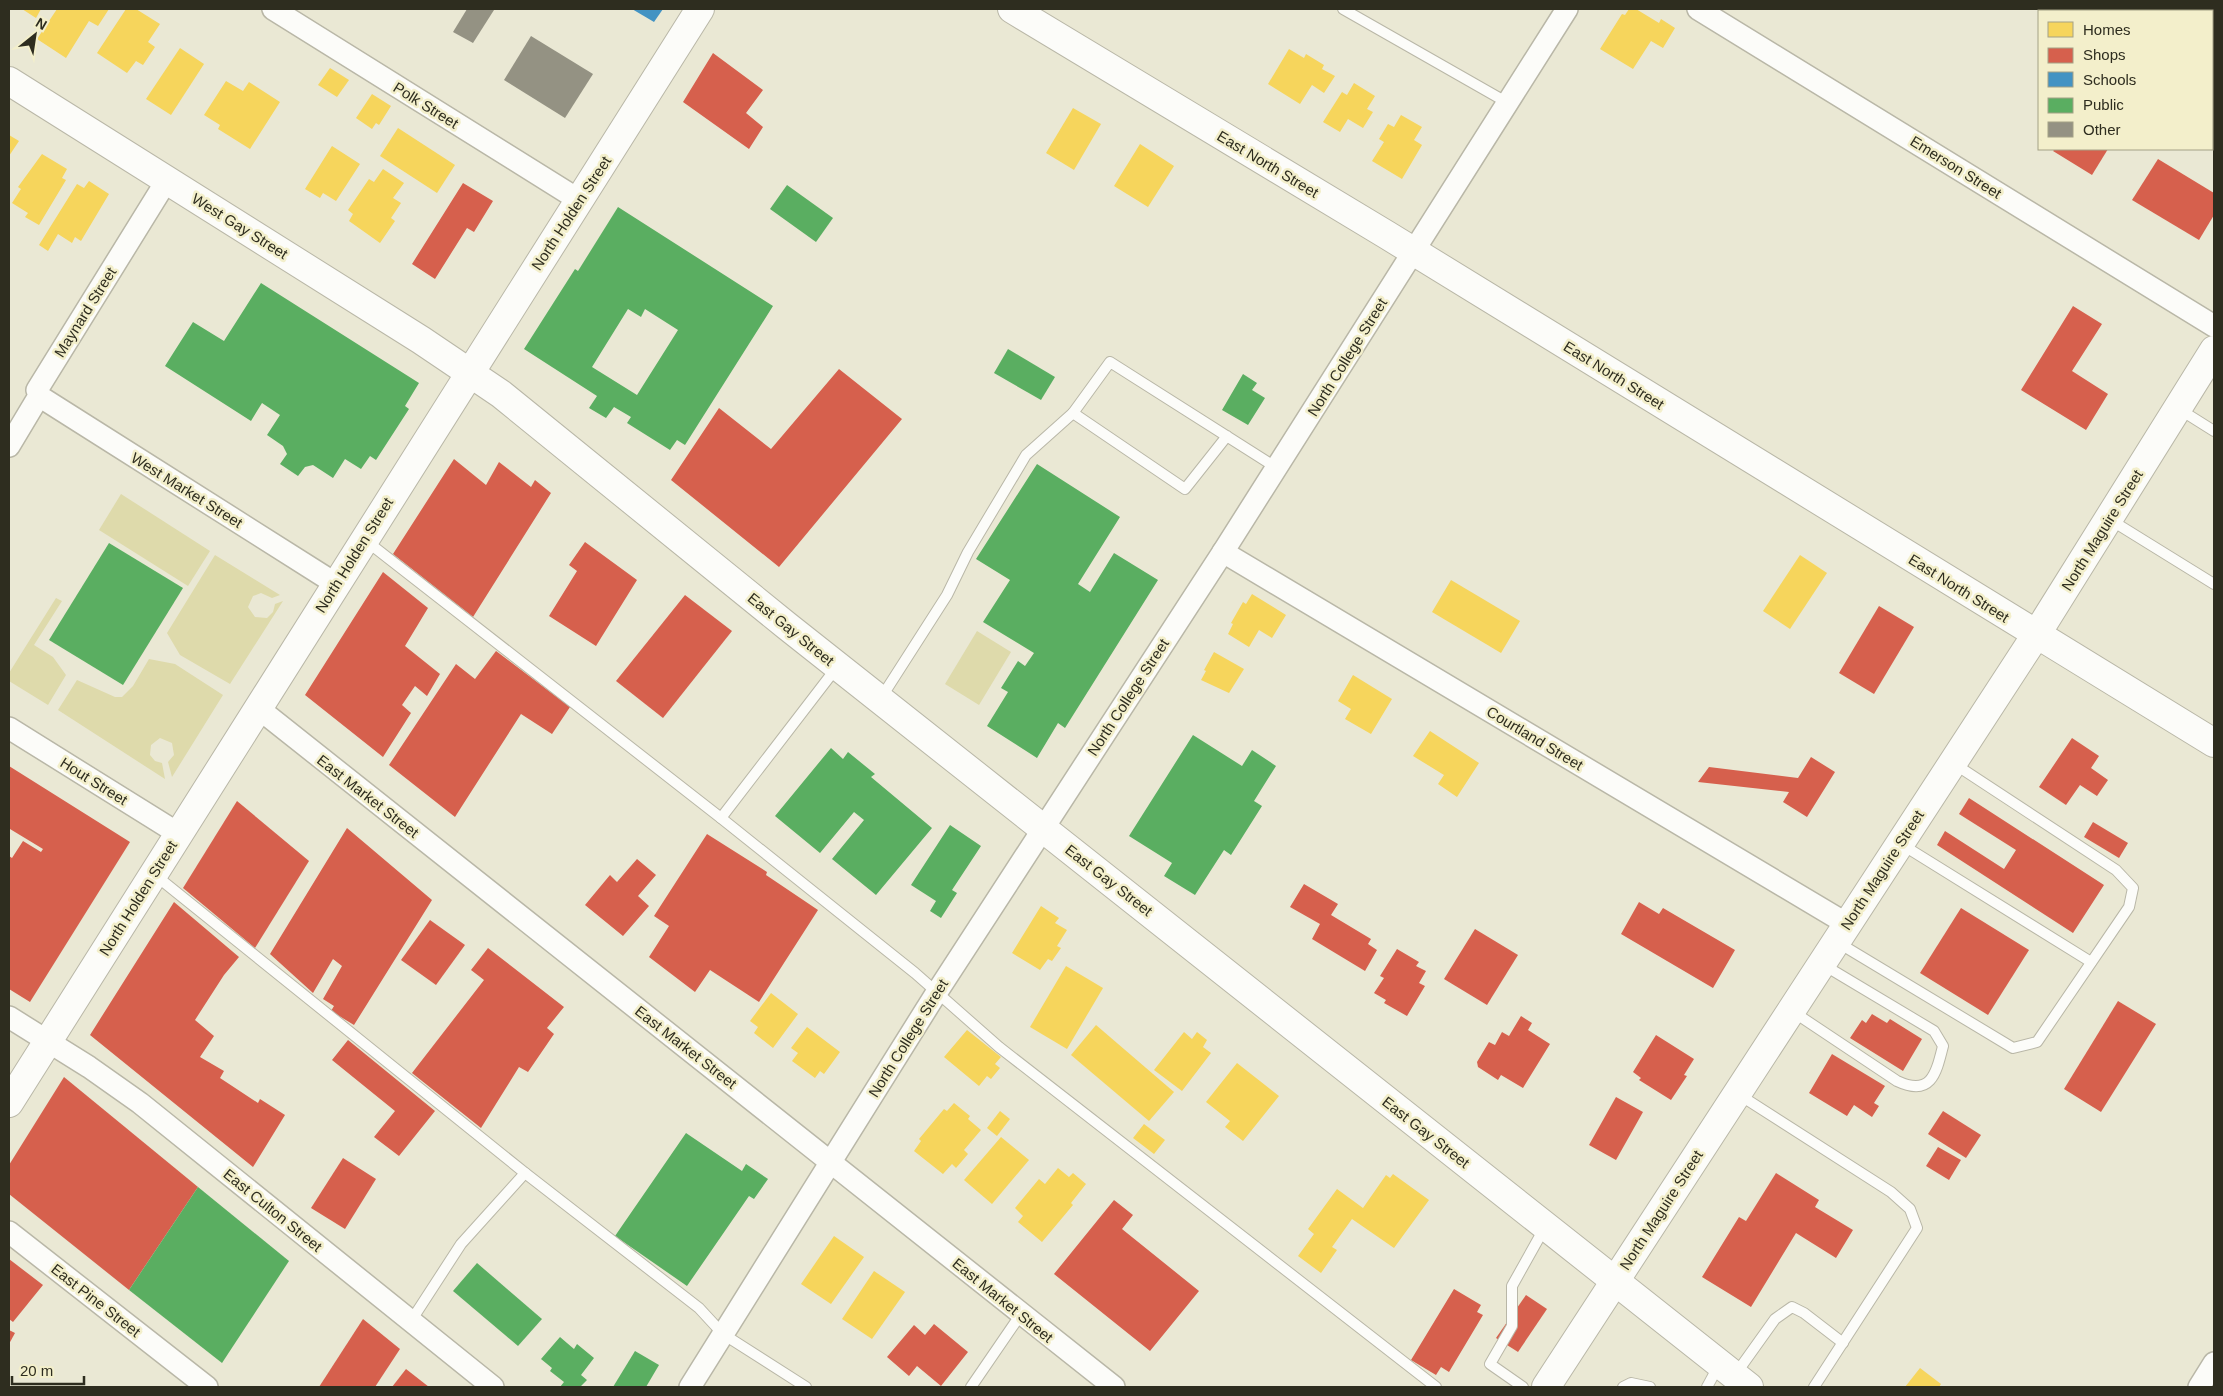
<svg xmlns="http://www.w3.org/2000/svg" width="2223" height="1396" viewBox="0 0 2223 1396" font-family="Arial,sans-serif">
	<rect width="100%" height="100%" fill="#eae8d4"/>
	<!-- green -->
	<g fill="#dedaab">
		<path d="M 121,494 L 210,551 L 188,586 L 99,530 Z"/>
		<path d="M 215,555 L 280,595 L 272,598 L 261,593 L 253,596 L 248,607 L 255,617 L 267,618 L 273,612 L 275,604 L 283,601 L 230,684 L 180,655 L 167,633 Z"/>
		<path d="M 56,598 L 62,601 L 34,645 L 53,657 L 66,675 L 48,705 L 9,681 L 9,673 Z"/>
		<path d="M 977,631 L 1011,652 L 979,705 L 945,684 Z"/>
		<path d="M 149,659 L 175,664 L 223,695 L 172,777 L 168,762 L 174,755 L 172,743 L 160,738 L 151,745 L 150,755 L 155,761 L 162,763 L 165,779 L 58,710 L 77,680 L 115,697 L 122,697 L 133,686 Z"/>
	</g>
	<!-- homes -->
	<g fill="#f6d55c">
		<path d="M 22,9 L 41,9 L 36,18 Z"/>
		<path d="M 57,9 L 109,9 L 98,26 L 89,21 L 66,58 L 37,39 Z"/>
		<path d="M 126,9 L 136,9 L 160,24 L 148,42 L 155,47 L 143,65 L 136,61 L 127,73 L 97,53 Z"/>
		<path d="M 1629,9 L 1636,9 L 1659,23 L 1661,19 L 1675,28 L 1663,48 L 1651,41 L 1633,69 L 1600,49 L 1622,14 L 1625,15 Z"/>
		<path d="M 180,48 L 204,64 L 171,115 L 146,99 Z"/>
		<path d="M 1289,49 L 1304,58 L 1306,54 L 1324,65 L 1322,69 L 1335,76 L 1324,93 L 1312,85 L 1300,104 L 1268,84 Z"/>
		<path d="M 330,68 L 349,80 L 337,97 L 318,85 Z"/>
		<path d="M 226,81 L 243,91 L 249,82 L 280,102 L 250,149 L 218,129 L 220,125 L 204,115 Z"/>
		<path d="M 1354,83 L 1375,96 L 1367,109 L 1373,112 L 1363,128 L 1348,119 L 1340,132 L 1323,122 L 1342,92 L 1347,95 Z"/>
		<path d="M 372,94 L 391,106 L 379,125 L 376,123 L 372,129 L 356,118 Z"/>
		<path d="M 1073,108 L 1101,124 L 1074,170 L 1046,153 Z"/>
		<path d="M 1401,115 L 1422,127 L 1414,140 L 1422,145 L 1402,179 L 1372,161 L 1384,142 L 1379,139 L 1388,124 L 1394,127 Z"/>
		<path d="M 398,128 L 455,165 L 437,193 L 380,156 Z"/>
		<path d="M 9,135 L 19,141 L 9,156 Z"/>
		<path d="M 1140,144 L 1174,166 L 1148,207 L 1114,186 Z"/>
		<path d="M 332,146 L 360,164 L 336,201 L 323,193 L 320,198 L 305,189 Z"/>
		<path d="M 42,154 L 67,169 L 62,178 L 66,180 L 39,225 L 25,217 L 28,213 L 12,203 L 21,189 L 18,187 Z"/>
		<path d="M 383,169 L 404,183 L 393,198 L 401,203 L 391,218 L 395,221 L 380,243 L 349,221 L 353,214 L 348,210 L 369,179 L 374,182 Z"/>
		<path d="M 89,181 L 109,194 L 81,241 L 75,237 L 72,243 L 58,234 L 48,251 L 39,245 L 77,184 L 84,188 Z"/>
		<path d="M 1800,555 L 1827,573 L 1790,629 L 1763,611 Z"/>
		<path d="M 1451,580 L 1520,621 L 1501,653 L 1432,612 Z"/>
		<path d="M 1252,594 L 1286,615 L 1272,638 L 1259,630 L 1249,647 L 1228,634 L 1233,624 L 1231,623 L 1243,602 L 1246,604 Z"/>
		<path d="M 1214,652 L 1244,669 L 1229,693 L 1201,680 L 1206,671 L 1204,670 Z"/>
		<path d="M 1353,675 L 1392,699 L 1371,734 L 1345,719 L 1351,709 L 1338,701 Z"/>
		<path d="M 1430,731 L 1479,763 L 1457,797 L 1438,784 L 1444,775 L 1413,756 Z"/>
		<path d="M 1041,906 L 1059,918 L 1055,923 L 1067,930 L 1057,946 L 1061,948 L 1052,961 L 1048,959 L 1040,970 L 1012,953 Z"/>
		<path d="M 1066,966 L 1103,988 L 1067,1049 L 1030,1027 Z"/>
		<path d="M 771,993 L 798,1014 L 773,1048 L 754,1033 L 758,1027 L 750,1021 Z"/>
		<path d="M 1096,1025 L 1174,1092 L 1149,1121 L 1071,1055 Z"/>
		<path d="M 807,1027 L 840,1052 L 824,1074 L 820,1071 L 815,1078 L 792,1061 L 798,1053 L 791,1048 Z"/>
		<path d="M 967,1030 L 1001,1057 L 995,1064 L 1000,1068 L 991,1079 L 987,1076 L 979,1086 L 944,1057 Z"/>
		<path d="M 1184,1032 L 1192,1039 L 1197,1032 L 1207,1040 L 1203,1047 L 1211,1053 L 1182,1091 L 1154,1070 Z"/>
		<path d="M 1237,1063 L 1279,1096 L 1243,1141 L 1225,1127 L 1230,1121 L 1206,1102 Z"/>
		<path d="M 954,1103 L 970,1116 L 968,1119 L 981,1130 L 964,1150 L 968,1154 L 956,1168 L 952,1164 L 943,1174 L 914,1151 L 921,1141 L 919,1139 L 944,1109 L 947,1111 Z"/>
		<path d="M 1000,1111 L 1010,1119 L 997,1136 L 987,1128 Z"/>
		<path d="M 1144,1124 L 1165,1140 L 1154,1154 L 1133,1138 Z"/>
		<path d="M 1001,1137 L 1029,1160 L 992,1204 L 964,1180 Z"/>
		<path d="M 1058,1168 L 1069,1177 L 1073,1173 L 1086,1184 L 1071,1203 L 1073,1205 L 1042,1242 L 1018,1222 L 1023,1216 L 1015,1208 L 1039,1179 L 1045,1184 Z"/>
		<path d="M 1393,1174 L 1429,1200 L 1394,1248 L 1352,1219 L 1332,1247 L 1337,1250 L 1321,1273 L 1298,1256 L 1314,1234 L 1308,1229 L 1337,1189 L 1363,1208 L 1386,1175 L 1390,1178 Z"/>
		<path d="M 834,1236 L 864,1257 L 831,1304 L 801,1284 Z"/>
		<path d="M 874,1271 L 905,1292 L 872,1339 L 842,1319 Z"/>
		<path d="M 1920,1368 L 1941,1384 L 1939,1387 L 1905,1387 Z"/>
	</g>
	<!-- shops -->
	<g fill="#d6604d">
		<path d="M 2204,9 L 2214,9 L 2214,77 L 2212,75 L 2212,11 L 2203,11 Z"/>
		<path d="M 713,53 L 763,90 L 746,113 L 763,127 L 749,149 L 683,102 Z"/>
		<path d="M 2212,92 L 2214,93 L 2214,149 L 2212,148 Z"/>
		<path d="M 2055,149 L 2108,149 L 2092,175 L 2053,151 Z"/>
		<path d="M 2158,159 L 2214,193 L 2214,215 L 2199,240 L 2132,200 Z"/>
		<path d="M 463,183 L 493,201 L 474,232 L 467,228 L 435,279 L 412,264 Z"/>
		<path d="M 2073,306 L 2102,324 L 2072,371 L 2108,394 L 2086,430 L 2021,390 Z"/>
		<path d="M 839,369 L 902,419 L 779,567 L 671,480 L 719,408 L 771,449 Z"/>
		<path d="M 454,459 L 486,485 L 499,462 L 531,487 L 535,480 L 551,493 L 473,617 L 393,554 Z"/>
		<path d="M 585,542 L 637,580 L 596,646 L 549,616 L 577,571 L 569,565 Z"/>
		<path d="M 383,572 L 428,608 L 405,646 L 440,674 L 427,696 L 415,686 L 402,705 L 411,713 L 383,757 L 305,695 Z"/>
		<path d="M 685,595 L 732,631 L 663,718 L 616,681 Z"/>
		<path d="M 1879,606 L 1914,627 L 1874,694 L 1839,673 Z"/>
		<path d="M 496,651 L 570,707 L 552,734 L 521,714 L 455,817 L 389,765 L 456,664 L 475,679 Z"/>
		<path d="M 2072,738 L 2099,756 L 2091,768 L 2108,780 L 2097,796 L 2080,785 L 2066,805 L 2039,787 Z"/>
		<path d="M 1811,757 L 1835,772 L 1807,817 L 1783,802 L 1789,792 L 1698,782 L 1709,767 L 1798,778 Z"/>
		<path d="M 9,766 L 130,842 L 30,1002 L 9,989 L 9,856 L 12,858 L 23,841 L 41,852 L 43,849 L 10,829 L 9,831 Z"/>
		<path d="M 1969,798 L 2104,885 L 2073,933 L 1937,845 L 1945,831 L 2004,869 L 2016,850 L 1959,814 Z"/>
		<path d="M 237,801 L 309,861 L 255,948 L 183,888 Z"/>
		<path d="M 2093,822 L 2128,843 L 2119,858 L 2084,837 Z"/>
		<path d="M 347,828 L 432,900 L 354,1025 L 331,1011 L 334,1006 L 323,999 L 342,966 L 333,959 L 313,993 L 270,954 Z"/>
		<path d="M 707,834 L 767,872 L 766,875 L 818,910 L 759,1002 L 710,970 L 695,992 L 649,957 L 669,926 L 654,916 Z"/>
		<path d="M 637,859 L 656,875 L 638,896 L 649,906 L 623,936 L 585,905 L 610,875 L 617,882 Z"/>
		<path d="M 1304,884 L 1338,904 L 1331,915 L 1371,939 L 1368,944 L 1377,950 L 1365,971 L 1312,939 L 1320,924 L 1290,907 Z"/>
		<path d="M 174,902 L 239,957 L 224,975 L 195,1020 L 214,1036 L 200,1057 L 224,1071 L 220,1078 L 258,1103 L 260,1099 L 285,1115 L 253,1167 L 90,1035 Z"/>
		<path d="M 1639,902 L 1659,914 L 1663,908 L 1735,950 L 1713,988 L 1621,934 Z"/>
		<path d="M 1961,908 L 2029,950 L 1988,1015 L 1920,973 Z"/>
		<path d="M 430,920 L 465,945 L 436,985 L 401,960 Z"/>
		<path d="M 1475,929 L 1518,955 L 1487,1005 L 1444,979 Z"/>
		<path d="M 488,948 L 564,1007 L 547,1028 L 554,1034 L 528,1072 L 519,1067 L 481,1128 L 412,1073 L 484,980 L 471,970 Z"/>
		<path d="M 1397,949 L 1419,962 L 1416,966 L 1426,971 L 1419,983 L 1425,986 L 1407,1016 L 1384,1003 L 1386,1000 L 1374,993 L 1384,978 L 1380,976 Z"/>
		<path d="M 2118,1001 L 2156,1024 L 2101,1112 L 2064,1089 Z"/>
		<path d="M 1872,1014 L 1887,1023 L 1890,1019 L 1922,1039 L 1903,1071 L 1850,1038 L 1862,1020 L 1866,1023 Z"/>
		<path d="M 1521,1016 L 1532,1023 L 1528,1030 L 1550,1044 L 1523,1088 L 1501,1075 L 1498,1080 L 1478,1067 L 1477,1062 L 1489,1042 L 1495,1045 L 1502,1032 L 1509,1036 Z"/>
		<path d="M 1656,1035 L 1694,1059 L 1684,1075 L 1687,1076 L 1671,1100 L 1639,1080 L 1641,1078 L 1633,1072 Z"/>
		<path d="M 348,1040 L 435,1111 L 399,1156 L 374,1137 L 395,1111 L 332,1060 Z"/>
		<path d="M 1832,1054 L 1885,1086 L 1874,1103 L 1879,1106 L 1872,1117 L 1854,1105 L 1847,1116 L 1809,1093 Z"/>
		<path d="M 64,1077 L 198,1187 L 129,1290 L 9,1194 L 9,1165 Z"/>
		<path d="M 1616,1097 L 1643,1112 L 1616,1160 L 1589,1145 Z"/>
		<path d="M 1943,1111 L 1981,1135 L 1966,1158 L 1928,1134 Z"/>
		<path d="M 1938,1147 L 1961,1160 L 1949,1180 L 1926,1166 Z"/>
		<path d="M 343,1158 L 376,1179 L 345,1229 L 311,1208 Z"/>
		<path d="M 1776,1173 L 1819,1200 L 1815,1207 L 1853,1230 L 1836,1258 L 1796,1233 L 1751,1307 L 1702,1277 L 1739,1217 L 1746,1221 Z"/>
		<path d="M 1114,1200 L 1133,1215 L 1122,1229 L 1199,1291 L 1150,1351 L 1054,1274 Z"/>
		<path d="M 9,1259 L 43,1285 L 13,1322 L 9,1319 Z"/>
		<path d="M 1454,1289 L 1481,1305 L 1477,1312 L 1483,1315 L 1449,1372 L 1441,1367 L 1436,1375 L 1411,1360 Z"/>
		<path d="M 1526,1295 L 1547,1309 L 1518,1352 L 1496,1338 Z"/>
		<path d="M 363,1319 L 400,1349 L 375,1387 L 319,1387 Z"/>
		<path d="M 934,1324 L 968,1352 L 941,1386 L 917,1366 L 909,1376 L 887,1357 L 914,1325 L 925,1335 Z"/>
		<path d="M 9,1330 L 15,1333 L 9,1344 Z"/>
		<path d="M 406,1369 L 429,1387 L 392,1387 Z"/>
	</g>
	<!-- schools -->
	<path fill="#4393c3" d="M 632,9 L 663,9 L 654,22 Z"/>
	<!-- public -->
	<g fill="#5aae61" fill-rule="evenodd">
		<path d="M 787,185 L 833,218 L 816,242 L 770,209 Z"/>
		<path d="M 618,207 L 773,306 L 685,445 L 677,440 L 670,450 L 627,423 L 631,417 L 614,407 L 606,418 L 589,408 L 597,396 L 524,349 L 575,269 L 578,271 ZM 628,309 L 641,317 L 645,309 L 678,330 L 637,395 L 592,367 Z"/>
		<path d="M 261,283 L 419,383 L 405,406 L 409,409 L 376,460 L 370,456 L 361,469 L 345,459 L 333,478 L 313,465 L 305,467 L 298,476 L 280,464 L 287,454 L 283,446 L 267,435 L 280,415 L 262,403 L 251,421 L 165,366 L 193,322 L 224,341 Z"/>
		<path d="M 1008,349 L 1055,377 L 1041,400 L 994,373 Z"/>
		<path d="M 1243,374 L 1257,383 L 1252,390 L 1265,398 L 1248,425 L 1222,410 Z"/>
		<path d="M 1037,464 L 1120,517 L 1078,584 L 1090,592 L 1114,553 L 1158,580 L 1065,728 L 1058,723 L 1037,758 L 987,726 L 1008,692 L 1001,688 L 1018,661 L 1025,666 L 1034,653 L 983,622 L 1010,580 L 976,559 Z"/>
		<path d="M 109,543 L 183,588 L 123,685 L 49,640 Z"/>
		<path d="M 1193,735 L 1242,766 L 1252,750 L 1276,766 L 1254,801 L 1262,806 L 1231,855 L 1224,850 L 1195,895 L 1164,876 L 1172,863 L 1129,836 Z"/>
		<path d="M 831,748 L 843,759 L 848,752 L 875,774 L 871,777 L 932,828 L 876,895 L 832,859 L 864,820 L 854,812 L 820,853 L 775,816 Z"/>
		<path d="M 950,825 L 981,846 L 952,890 L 957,893 L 941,918 L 930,911 L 936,901 L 911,885 Z"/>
		<path d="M 686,1133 L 742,1171 L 746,1164 L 768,1179 L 754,1199 L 749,1196 L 687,1286 L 615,1236 Z"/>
		<path d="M 198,1187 L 289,1261 L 222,1363 L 129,1290 Z"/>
		<path d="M 477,1263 L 542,1319 L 518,1346 L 453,1291 Z"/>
		<path d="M 560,1337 L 574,1349 L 577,1344 L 594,1358 L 581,1375 L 587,1380 L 580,1387 L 560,1387 L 564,1382 L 550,1371 L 552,1368 L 541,1359 Z"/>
		<path d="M 635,1351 L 659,1365 L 646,1387 L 613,1387 Z"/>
	</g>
	<!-- building -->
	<g fill="#949283">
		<path d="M 467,9 L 494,10 L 473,43 L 453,32 Z"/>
		<path d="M 531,36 L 593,74 L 565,118 L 504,80 Z"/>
	</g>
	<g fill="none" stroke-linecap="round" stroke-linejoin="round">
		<!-- lane casing -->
		<g stroke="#b9b7a7" stroke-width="12">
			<g id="lane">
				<path d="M 1343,9 L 1508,103"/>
				<path d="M 2179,409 L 2214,431"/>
				<path d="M 1227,436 L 1185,489 L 1073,413 L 1110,362 L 1277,468"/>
				<path d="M 2109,519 L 2214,584"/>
				<path d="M 365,540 L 721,818 L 915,973 L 999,1047 L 1436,1387"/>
				<path d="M 881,698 L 947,595 L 968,552 L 1026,455 L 1073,413"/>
				<path d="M 721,818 L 837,667"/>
				<path d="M 1901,844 L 2091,962"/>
				<path d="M 155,875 L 525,1173 L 699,1308 L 723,1334 L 806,1387"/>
				<path d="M 1837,942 L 2013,1048 L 2037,1042 L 2129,907 L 2133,888 L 2116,870 L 1953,763"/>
				<path d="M 1792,1011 L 1897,1081 C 1931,1097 1936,1074 1943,1046 L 1934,1031 L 1822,964"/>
				<path d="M 1738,1094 L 1891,1192 L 1910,1209 L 1917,1228 L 1814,1387"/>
				<path d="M 411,1321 L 461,1244 L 525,1173"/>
				<path d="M 1735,1375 L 1775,1319 L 1792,1307 L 1804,1313 L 1843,1343"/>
				<path d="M 971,1387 L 1021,1314"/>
				<path d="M 1523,1387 L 1490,1364 L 1512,1326 L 1512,1286 L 1545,1227"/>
				<path d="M 1623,1387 L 1631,1383 L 1650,1387"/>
				<path d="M 1707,1387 L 1719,1365"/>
			</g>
		</g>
		<!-- street casing -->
		<g stroke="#b9b7a7" stroke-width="24">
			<g id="street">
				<path d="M 273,9 L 579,200"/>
				<path d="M 1698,9 L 2214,326"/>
				<path d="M 39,396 L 336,584"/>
				<path d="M 9,446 L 39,396 L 37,390 L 167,180"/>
				<path d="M 1223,552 L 1847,924"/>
				<path d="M 258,708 L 1114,1387"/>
				<path d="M 9,728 L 179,834"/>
				<path d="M 9,1017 L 89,1067 L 140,1103 L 493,1387"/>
				<path d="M 9,1232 L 207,1387"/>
				<path d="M 690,1387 L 937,992 L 1223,552 L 1567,9"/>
				<path d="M 2199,1387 L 2214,1363"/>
			</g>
		</g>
		<!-- secondary casing -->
		<g stroke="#b9b7a7" stroke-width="30">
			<g id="secondary">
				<path d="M 1012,9 L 1387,235 L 2214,743"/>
				<path d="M 9,81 L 421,340 L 501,394 L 787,626 L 1749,1387"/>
				<path d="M 9,1103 L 700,9"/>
			</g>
		</g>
		<!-- primary casing -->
		<g stroke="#b9b7a7" stroke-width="30">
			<path id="primary" d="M 1546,1387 L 2036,635 L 2214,350"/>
		</g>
		<!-- lane -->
		<use href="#lane" stroke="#fcfcf9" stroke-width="10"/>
		<!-- street -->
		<use href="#street" stroke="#fcfcf9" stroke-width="21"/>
		<!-- secondary -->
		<use href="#secondary" stroke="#fcfcf9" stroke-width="28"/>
		<!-- primary -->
		<use href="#primary" stroke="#fcfcf9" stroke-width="28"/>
	</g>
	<g text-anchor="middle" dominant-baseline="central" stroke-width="5" stroke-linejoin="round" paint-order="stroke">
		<!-- street labels -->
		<g font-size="15" fill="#2e2d1f" stroke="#f3efcb">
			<text transform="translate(426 105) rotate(32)">Polk Street</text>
			<text transform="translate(1268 164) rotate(31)">East North Street</text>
			<text transform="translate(1956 167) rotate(32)">Emerson Street</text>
			<text transform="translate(571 213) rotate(-57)">North Holden Street</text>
			<text transform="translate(240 226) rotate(32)">West Gay Street</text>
			<text transform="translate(85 312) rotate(-58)">Maynard Street</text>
			<text transform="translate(1347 357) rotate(-58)">North College Street</text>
			<text transform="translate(1614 375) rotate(32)">East North Street</text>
			<text transform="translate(187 490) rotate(32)">West Market Street</text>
			<text transform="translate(2102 530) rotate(-58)">North Maguire Street</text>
			<text transform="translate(354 555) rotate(-58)">North Holden Street</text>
			<text transform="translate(1959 588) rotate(32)">East North Street</text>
			<text transform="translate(791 629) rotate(39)">East Gay Street</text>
			<text transform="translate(1128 697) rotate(-57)">North College Street</text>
			<text transform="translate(1535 738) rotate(31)">Courtland Street</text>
			<text transform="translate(94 781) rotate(32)">Hout Street</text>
			<text transform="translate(368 796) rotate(38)">East Market Street</text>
			<text transform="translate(1882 870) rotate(-57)">North Maguire Street</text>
			<text transform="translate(1109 880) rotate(38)">East Gay Street</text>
			<text transform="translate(138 898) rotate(-58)">North Holden Street</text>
			<text transform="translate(908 1038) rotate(-58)">North College Street</text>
			<text transform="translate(686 1047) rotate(38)">East Market Street</text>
			<text transform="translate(1426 1132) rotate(38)">East Gay Street</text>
			<text transform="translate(273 1210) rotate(39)">East Culton Street</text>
			<text transform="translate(1661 1210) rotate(-57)">North Maguire Street</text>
			<text transform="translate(96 1300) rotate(38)">East Pine Street</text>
			<text transform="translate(1003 1300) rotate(39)">East Market Street</text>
		</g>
	</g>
	<!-- border -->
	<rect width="2223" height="1396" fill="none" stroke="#2e2d1f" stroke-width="20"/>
	<!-- legend -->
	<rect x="2038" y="10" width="175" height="140" fill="#f3efcb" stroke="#a4a186"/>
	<rect x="2048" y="22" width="25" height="15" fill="#f6d55c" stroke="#a4a186"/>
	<text x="2083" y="35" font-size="15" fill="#2e2d1f">Homes</text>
	<rect x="2048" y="48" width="25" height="15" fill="#d6604d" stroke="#a4a186"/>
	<text x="2083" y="60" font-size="15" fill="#2e2d1f">Shops</text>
	<rect x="2048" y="72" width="25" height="15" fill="#4393c3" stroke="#a4a186"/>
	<text x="2083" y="85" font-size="15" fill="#2e2d1f">Schools</text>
	<rect x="2048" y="98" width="25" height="15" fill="#5aae61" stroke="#a4a186"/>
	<text x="2083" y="110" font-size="15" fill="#2e2d1f">Public</text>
	<rect x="2048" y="122" width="25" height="15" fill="#949283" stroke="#a4a186"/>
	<text x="2083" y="135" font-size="15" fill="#2e2d1f">Other</text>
	<!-- north arrow -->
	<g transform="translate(35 35) rotate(30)" stroke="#f3efcb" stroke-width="4" paint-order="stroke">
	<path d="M0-4L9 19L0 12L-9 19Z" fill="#2e2d1f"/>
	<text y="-8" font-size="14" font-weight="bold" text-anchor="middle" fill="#2e2d1f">N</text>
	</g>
	<!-- scale -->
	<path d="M12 1376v8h72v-8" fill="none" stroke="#2e2d1f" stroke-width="2.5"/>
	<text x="20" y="1376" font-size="15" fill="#2e2d1f" stroke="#f3efcb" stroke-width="4" paint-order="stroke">20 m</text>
</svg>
